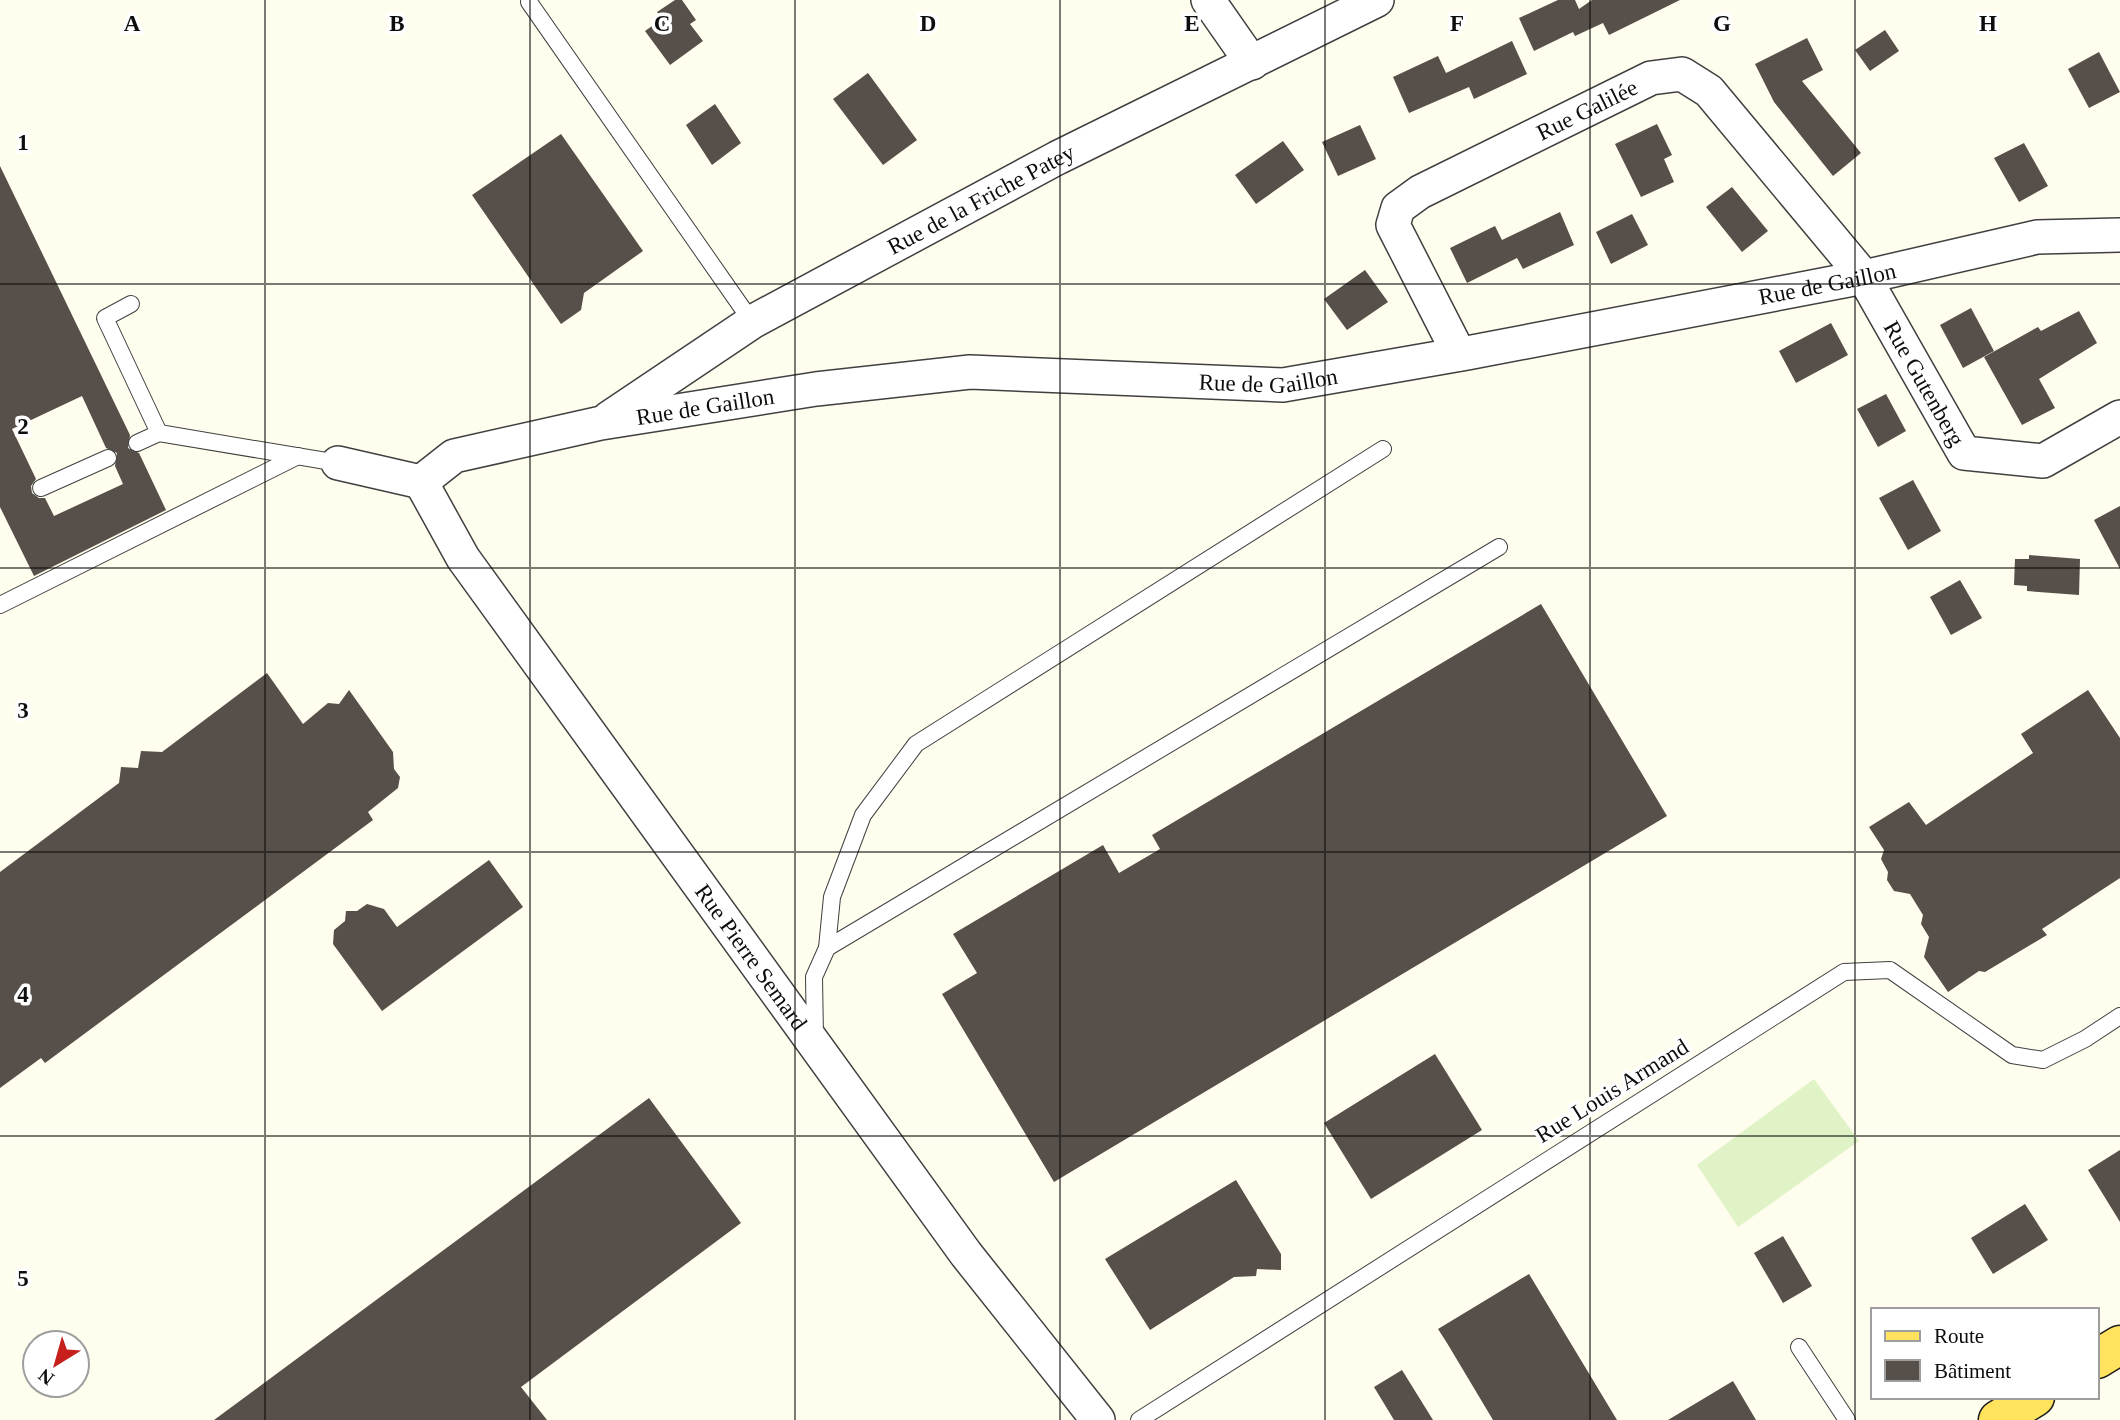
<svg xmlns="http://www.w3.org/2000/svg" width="2120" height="1420" viewBox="0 0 2120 1420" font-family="Georgia,serif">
	<rect width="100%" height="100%" fill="#fffded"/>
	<!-- pitch -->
	<path fill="#e0f3c6" d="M 1814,1079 L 1859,1141 L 1738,1227 L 1697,1165 Z"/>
	<!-- building -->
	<g fill="#574f49" fill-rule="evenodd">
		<path d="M 675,0 L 682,0 L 696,20 L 690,24 L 703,41 L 670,65 L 645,31 L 662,19 L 657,12 Z"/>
		<path d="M 1558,0 L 1575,0 L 1579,9 L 1592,0 L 1680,0 L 1609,35 L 1603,23 L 1575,36 L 1573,32 L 1534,51 L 1519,18 Z"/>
		<path d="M 1885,30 L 1899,51 L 1870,71 L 1855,50 Z"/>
		<path d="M 1807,38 L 1823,70 L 1802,81 L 1861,153 L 1833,176 L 1774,102 L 1755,64 Z"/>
		<path d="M 1512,41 L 1527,74 L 1474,99 L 1469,87 L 1409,113 L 1393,77 L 1438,56 L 1446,73 Z"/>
		<path d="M 2099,52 L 2120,92 L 2089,108 L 2068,69 Z"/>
		<path d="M 868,73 L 917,140 L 883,165 L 833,99 Z"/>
		<path d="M 715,104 L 741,143 L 712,165 L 686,125 Z"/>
		<path d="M 1657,124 L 1672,155 L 1664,159 L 1674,182 L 1641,197 L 1615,144 Z"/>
		<path d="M 1360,125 L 1376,159 L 1338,176 L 1322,142 Z"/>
		<path d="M 561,134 L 643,251 L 584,293 L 581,310 L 561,324 L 472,195 Z"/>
		<path d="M 1283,141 L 1304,170 L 1256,204 L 1235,175 Z"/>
		<path d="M 2024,143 L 2048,186 L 2019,202 L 1994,158 Z"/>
		<path d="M 0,166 L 130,435 L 128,448 L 139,453 L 166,510 L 34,576 L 0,507 ZM 82,396 L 106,448 L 117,453 L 115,466 L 123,484 L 54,516 L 45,498 L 39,498 L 32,493 L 31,486 L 36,479 L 12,429 Z"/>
		<path d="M 1732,187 L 1768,231 L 1742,252 L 1706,207 Z"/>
		<path d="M 1560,212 L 1574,245 L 1523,269 L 1517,258 L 1467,283 L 1450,248 L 1495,226 L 1502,240 Z"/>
		<path d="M 1632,214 L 1648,245 L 1611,264 L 1596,232 Z"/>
		<path d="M 1365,270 L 1388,302 L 1347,330 L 1324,299 Z"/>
		<path d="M 1971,308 L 1994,351 L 1963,368 L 1940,325 Z"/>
		<path d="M 2079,311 L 2097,343 L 2039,379 L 2055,408 L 2022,425 L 1984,357 L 2038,327 L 2041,331 Z"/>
		<path d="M 1831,323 L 1848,355 L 1796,383 L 1779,351 Z"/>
		<path d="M 1886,394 L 1906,431 L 1878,447 L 1857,409 Z"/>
		<path d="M 1913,480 L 1941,531 L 1908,550 L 1879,498 Z"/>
		<path d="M 2120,506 L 2120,569 L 2094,520 Z"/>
		<path d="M 2029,555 L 2080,559 L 2079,595 L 2027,591 L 2027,586 L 2014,585 L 2015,559 L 2029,559 Z"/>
		<path d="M 1960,580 L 1982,618 L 1951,635 L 1930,597 Z"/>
		<path d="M 1541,604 L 1667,816 L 1054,1182 L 942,994 L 977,973 L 953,934 L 1103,845 L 1119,873 L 1160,849 L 1152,835 Z"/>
		<path d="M 267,673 L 303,724 L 328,703 L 339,704 L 349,690 L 393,752 L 394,769 L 400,777 L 398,788 L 368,812 L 373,820 L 45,1063 L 41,1058 L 0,1088 L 0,872 L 119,783 L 121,767 L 138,768 L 141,751 L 162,752 Z"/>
		<path d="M 2088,690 L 2120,738 L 2120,878 L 2042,929 L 2047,935 L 1985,972 L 1979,971 L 1948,992 L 1924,957 L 1929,937 L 1921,924 L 1923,915 L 1910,894 L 1894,891 L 1887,880 L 1888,872 L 1881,859 L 1884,850 L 1869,827 L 1909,802 L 1926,825 L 2033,753 L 2021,734 Z"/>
		<path d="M 489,860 L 523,907 L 382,1011 L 333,944 L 334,930 L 345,921 L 346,911 L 357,911 L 367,904 L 384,909 L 397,927 Z"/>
		<path d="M 1435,1054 L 1482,1130 L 1371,1199 L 1324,1123 Z"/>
		<path d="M 649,1098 L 741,1223 L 521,1387 L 547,1420 L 214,1420 Z"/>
		<path d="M 2120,1150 L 2120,1222 L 2088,1170 Z"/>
		<path d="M 1236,1180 L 1281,1254 L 1281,1270 L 1257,1269 L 1256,1276 L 1234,1277 L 1150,1330 L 1105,1259 Z"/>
		<path d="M 2025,1204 L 2048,1240 L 1993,1274 L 1971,1238 Z"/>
		<path d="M 1783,1236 L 1812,1286 L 1783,1303 L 1754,1253 Z"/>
		<path d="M 1529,1274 L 1617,1420 L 1493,1420 L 1447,1343 L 1438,1329 Z"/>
		<path d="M 1402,1370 L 1433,1420 L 1394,1420 L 1374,1387 Z"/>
		<path d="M 1733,1381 L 1756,1420 L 1668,1420 Z"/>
	</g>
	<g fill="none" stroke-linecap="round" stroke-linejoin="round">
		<!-- lane casing -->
		<g stroke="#404040" stroke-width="18">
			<g id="lane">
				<path d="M 529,2 L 752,322"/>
				<path d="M 131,304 L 105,318 L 159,433"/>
				<path d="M 137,443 L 159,433 L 338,463"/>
				<path d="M 41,488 L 108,458"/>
				<path d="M 0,605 L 298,456"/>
				<path d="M 827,948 L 832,897 L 863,815 L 916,744 L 1383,449"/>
				<path d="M 815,1037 L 814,977 L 827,948 L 1499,547"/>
				<path d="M 1799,1347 L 1847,1420"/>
				<path d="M 1139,1420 L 1844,972 L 1890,970 L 2012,1055 L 2043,1060 L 2085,1039 L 2120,1016"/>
			</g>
		</g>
		<!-- street casing -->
		<g stroke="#404040" stroke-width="36">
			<g id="street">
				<path d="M 1208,0 L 1252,63"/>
				<path id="s1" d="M 1459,354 L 1393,225 L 1398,208 L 1420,192 L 1651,78 L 1682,74 L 1709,91 L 1864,277 L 1964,453 L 2043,461 L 2120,417"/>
				<path id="s2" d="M 609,418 L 752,322 L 1057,158 L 1377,0"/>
				<path d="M 338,463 L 421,482"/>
				<path id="s3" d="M 421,482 L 454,456 L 601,423 L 816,389 L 970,372 L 1283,385 L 1467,353 L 1864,277 L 2037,237 L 2120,235"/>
				<path id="s4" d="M 421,482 L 463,558 L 966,1254 L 1098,1420"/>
			</g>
		</g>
		<!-- primary casing -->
		<g stroke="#1e1e1e" stroke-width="41">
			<g id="primary">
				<path d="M 2097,1359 L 2120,1345"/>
				<path d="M 1998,1420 L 2035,1397"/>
			</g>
		</g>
		<!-- lane -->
		<use href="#lane" stroke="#fff" stroke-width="16"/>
		<!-- street -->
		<use href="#street" stroke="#fff" stroke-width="33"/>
		<!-- primary -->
		<use href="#primary" stroke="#ffe25d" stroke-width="38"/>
	</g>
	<!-- grid -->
	<path fill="none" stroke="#0d0d0d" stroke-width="2" stroke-opacity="0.55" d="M 265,0 L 265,1420M 530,0 L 530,1420M 795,0 L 795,1420M 1060,0 L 1060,1420M 1325,0 L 1325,1420M 1590,0 L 1590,1420M 1855,0 L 1855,1420M 0,284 L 2120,284M 0,568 L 2120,568M 0,852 L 2120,852M 0,1136 L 2120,1136"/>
	<g text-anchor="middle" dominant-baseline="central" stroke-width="7" stroke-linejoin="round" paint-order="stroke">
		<!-- street labels -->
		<g font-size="23" fill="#0d0d0d" stroke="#fff">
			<text stroke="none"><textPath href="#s1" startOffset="376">Rue Galilée</textPath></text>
			<text stroke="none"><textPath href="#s2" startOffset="432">Rue de la Friche Patey</textPath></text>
			<text stroke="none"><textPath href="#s3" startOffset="1432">Rue de Gaillon</textPath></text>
			<text stroke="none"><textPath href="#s3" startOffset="864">Rue de Gaillon</textPath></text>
			<text stroke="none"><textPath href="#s1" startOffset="875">Rue Gutenberg</textPath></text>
			<text stroke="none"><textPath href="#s3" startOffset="298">Rue de Gaillon</textPath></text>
			<text stroke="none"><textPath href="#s4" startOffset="579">Rue Pierre Semard</textPath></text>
			<text transform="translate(1612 1091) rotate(-32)">Rue Louis Armand</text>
		</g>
	</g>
	<g font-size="23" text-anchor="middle" font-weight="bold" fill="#0d0d0d" stroke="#fff" stroke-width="7" stroke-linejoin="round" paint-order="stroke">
		<text x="132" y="31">A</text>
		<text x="397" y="31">B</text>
		<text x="662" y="31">C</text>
		<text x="928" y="31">D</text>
		<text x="1192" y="31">E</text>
		<text x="1457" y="31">F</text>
		<text x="1722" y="31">G</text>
		<text x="1988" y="31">H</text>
		<text x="23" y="150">1</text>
		<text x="23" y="434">2</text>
		<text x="23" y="718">3</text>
		<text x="23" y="1002">4</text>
		<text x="23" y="1286">5</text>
	</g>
	<!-- legend -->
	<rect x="1871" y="1308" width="228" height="91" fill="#ffffff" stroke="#9e9e9e" stroke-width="2"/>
	<rect x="1885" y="1331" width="35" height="10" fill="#ffe25d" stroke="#9e9e9e" stroke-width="2"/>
	<text x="1934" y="1343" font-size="21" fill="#0d0d0d">Route</text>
	<rect x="1885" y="1360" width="35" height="21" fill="#574f49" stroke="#9e9e9e" stroke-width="2"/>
	<text x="1934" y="1378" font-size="21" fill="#0d0d0d">Bâtiment</text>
	<!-- north arrow -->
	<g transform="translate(56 1364) rotate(217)"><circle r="33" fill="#ffffff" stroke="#9e9e9e" stroke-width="2"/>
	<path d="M0-5L12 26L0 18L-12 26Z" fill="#c71f1b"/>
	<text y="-10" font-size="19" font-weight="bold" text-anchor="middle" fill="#0d0d0d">N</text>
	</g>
</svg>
